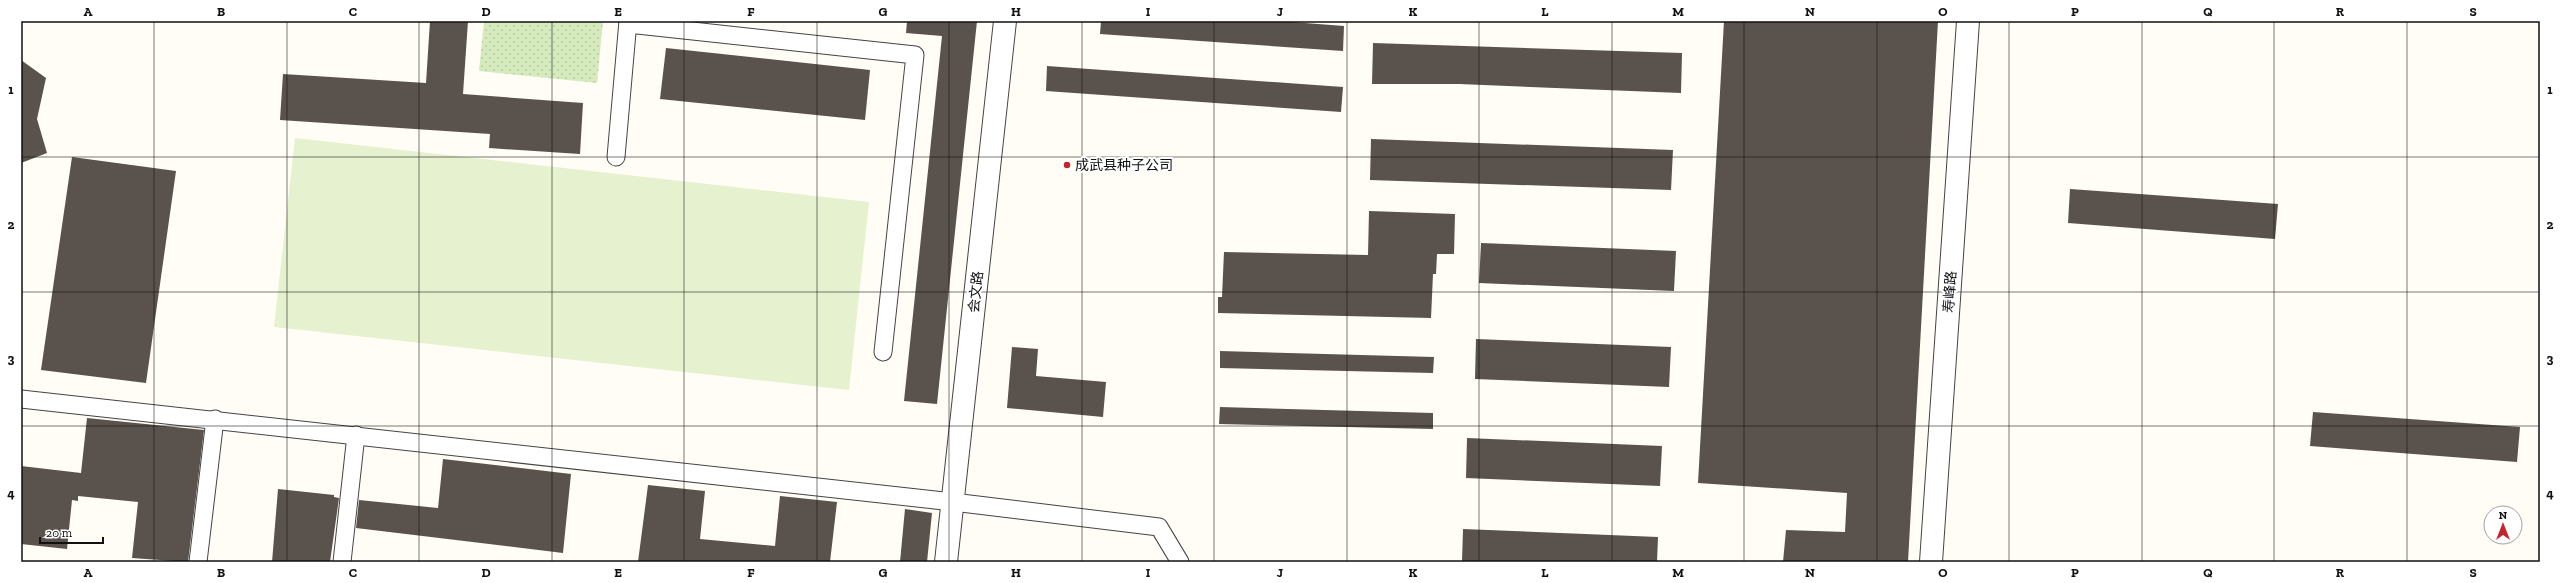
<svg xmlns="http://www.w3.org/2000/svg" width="2561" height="583" viewBox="0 0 2561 583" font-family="'Zilla Slab','Noto Sans SC',serif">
	<defs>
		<pattern id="grass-dots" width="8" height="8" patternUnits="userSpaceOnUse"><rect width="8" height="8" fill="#d5ebbd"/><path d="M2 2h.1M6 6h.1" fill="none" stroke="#b6c8a1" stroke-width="1.8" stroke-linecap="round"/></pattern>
	</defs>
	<rect width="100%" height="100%" fill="#fffdf5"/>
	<!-- grass -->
	<path fill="url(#grass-dots)" d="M 484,21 L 603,21 L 597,83 L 479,71 Z"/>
	<!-- pitch -->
	<path fill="#e6f2cf" d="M 295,138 L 869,202 L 849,390 L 274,327 Z"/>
	<!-- building -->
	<g fill="#5a524d">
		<path d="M 430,21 L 468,21 L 463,94 L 583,103 L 580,154 L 489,148 L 490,134 L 280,120 L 283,74 L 426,83 Z"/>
		<path d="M 907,21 L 977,21 L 937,404 L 904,401 L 942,36 L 906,33 Z"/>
		<path d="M 1101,21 L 1279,21 L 1344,26 L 1343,51 L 1100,34 Z"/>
		<path d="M 1724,21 L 1938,21 L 1908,562 L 1783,562 L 1786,530 L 1845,532 L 1847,493 L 1698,483 Z"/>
		<path d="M 1373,43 L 1682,53 L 1681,93 L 1459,84 L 1372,84 Z"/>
		<path d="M 666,48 L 870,70 L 865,120 L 660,99 Z"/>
		<path d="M 21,60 L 46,78 L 37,119 L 47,153 L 21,163 Z"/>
		<path d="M 1047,66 L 1343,87 L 1341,112 L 1046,91 Z"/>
		<path d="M 1371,139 L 1673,150 L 1671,190 L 1370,180 Z"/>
		<path d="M 72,157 L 176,171 L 146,383 L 41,370 Z"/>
		<path d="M 2070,189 L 2278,204 L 2275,239 L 2068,223 Z"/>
		<path d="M 1369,211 L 1455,214 L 1454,254 L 1437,254 L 1436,274 L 1433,274 L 1431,318 L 1218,313 L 1218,297 L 1222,297 L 1224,252 L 1368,255 Z"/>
		<path d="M 1481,243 L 1676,251 L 1674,291 L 1479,283 Z"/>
		<path d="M 1476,339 L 1671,347 L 1669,387 L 1475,379 Z"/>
		<path d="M 1012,347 L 1038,349 L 1036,376 L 1106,382 L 1103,417 L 1007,408 Z"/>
		<path d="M 1220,351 L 1434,357 L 1433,373 L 1220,368 Z"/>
		<path d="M 1220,407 L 1433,413 L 1433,429 L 1219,424 Z"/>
		<path d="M 2313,412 L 2520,427 L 2517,462 L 2310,446 Z"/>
		<path d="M 87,418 L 204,430 L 188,562 L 132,558 L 138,502 L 78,496 L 78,501 L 72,500 L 67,549 L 21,544 L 21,466 L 81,473 Z"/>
		<path d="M 1467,438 L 1662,446 L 1660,486 L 1466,478 Z"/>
		<path d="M 443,459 L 571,474 L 563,553 L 356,528 L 359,500 L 438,508 Z"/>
		<path d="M 648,485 L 705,491 L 700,539 L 775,546 L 780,496 L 837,502 L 830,562 L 638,562 Z"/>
		<path d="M 278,489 L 334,495 L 334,497 L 339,498 L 330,562 L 272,562 Z"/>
		<path d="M 905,509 L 932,513 L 927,562 L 900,562 Z"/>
		<path d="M 1463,529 L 1658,537 L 1657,562 L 1462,562 Z"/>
	</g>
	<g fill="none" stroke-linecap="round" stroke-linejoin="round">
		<!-- minor casing -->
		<g stroke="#444" stroke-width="19">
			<g id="minor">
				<path d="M 628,24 L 915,55 L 883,352"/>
				<path d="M 616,157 L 628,21"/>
				<path d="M 21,399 L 953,502 L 1159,527 L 1180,562"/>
				<path d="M 198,562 L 215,419"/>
				<path d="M 342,562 L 356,435"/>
			</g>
		</g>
		<!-- tertiary casing -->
		<g stroke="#444" stroke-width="24">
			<g id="tertiary">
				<path d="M 946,562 L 1005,21"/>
				<path d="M 1931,562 L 1968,21"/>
			</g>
		</g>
		<!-- minor -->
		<use href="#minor" stroke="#fff" stroke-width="17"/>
		<!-- tertiary -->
		<use href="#tertiary" stroke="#fff" stroke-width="22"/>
	</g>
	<!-- grid -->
	<path fill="none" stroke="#111" stroke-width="1" stroke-opacity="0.55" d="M 154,21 L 154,562M 287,21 L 287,562M 419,21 L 419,562M 552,21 L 552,562M 684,21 L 684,562M 817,21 L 817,562M 949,21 L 949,562M 1082,21 L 1082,562M 1214,21 L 1214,562M 1347,21 L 1347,562M 1479,21 L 1479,562M 1612,21 L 1612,562M 1744,21 L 1744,562M 1877,21 L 1877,562M 2009,21 L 2009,562M 2142,21 L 2142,562M 2274,21 L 2274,562M 2407,21 L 2407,562M 21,157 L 2540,157M 21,292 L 2540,292M 21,426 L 2540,426"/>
	<!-- markers -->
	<circle fill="#c4262e" stroke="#fff" stroke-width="1.5" cx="1067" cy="165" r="4"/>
	<g text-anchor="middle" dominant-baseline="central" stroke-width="4" stroke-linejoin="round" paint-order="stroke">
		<!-- poi labels -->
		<g font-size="14" fill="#111" stroke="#fff" text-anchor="start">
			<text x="1075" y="165">成武县种子公司</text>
		</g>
		<!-- street labels -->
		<g font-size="14" fill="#111" stroke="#fff">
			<text transform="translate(976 292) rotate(-84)">会文路</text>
			<text transform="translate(1950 292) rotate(-86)">寿峰路</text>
		</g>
	</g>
	<!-- border -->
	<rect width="2561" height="583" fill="none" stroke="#ffffff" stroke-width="44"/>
	<!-- north arrow -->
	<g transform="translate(2503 525)"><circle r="19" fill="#ffffff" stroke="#a0a0a0"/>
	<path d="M0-3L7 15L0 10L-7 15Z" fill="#c4262e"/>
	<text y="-6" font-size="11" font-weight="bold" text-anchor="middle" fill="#111111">N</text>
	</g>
	<!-- scale -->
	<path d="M40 537v6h63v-6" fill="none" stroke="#111111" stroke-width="2"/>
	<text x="46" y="537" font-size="12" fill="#111111" stroke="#ffffff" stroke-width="3" paint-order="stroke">20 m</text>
	<rect x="22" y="22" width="2517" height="539" fill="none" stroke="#111" stroke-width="1.5"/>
	<g font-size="13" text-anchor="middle" font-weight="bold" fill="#111">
		<text x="88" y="16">A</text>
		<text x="221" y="16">B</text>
		<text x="353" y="16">C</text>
		<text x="486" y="16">D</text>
		<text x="618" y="16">E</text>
		<text x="751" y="16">F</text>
		<text x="883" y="16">G</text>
		<text x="1016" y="16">H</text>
		<text x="1148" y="16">I</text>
		<text x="1280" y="16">J</text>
		<text x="1413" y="16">K</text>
		<text x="1545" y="16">L</text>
		<text x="1678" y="16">M</text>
		<text x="1810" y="16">N</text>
		<text x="1943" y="16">O</text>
		<text x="2075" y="16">P</text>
		<text x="2208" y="16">Q</text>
		<text x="2340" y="16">R</text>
		<text x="2473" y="16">S</text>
		<text x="11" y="94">1</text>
		<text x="2550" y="94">1</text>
		<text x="11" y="229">2</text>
		<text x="2550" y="229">2</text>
		<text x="11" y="363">3</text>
		<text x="2550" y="363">3</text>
		<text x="11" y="498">4</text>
		<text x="2550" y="498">4</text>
		<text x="88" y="577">A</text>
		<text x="221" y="577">B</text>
		<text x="353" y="577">C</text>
		<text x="486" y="577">D</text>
		<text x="618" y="577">E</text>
		<text x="751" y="577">F</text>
		<text x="883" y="577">G</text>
		<text x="1016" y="577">H</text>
		<text x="1148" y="577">I</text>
		<text x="1280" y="577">J</text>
		<text x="1413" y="577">K</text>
		<text x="1545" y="577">L</text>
		<text x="1678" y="577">M</text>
		<text x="1810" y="577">N</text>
		<text x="1943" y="577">O</text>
		<text x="2075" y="577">P</text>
		<text x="2208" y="577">Q</text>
		<text x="2340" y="577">R</text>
		<text x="2473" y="577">S</text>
	</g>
</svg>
